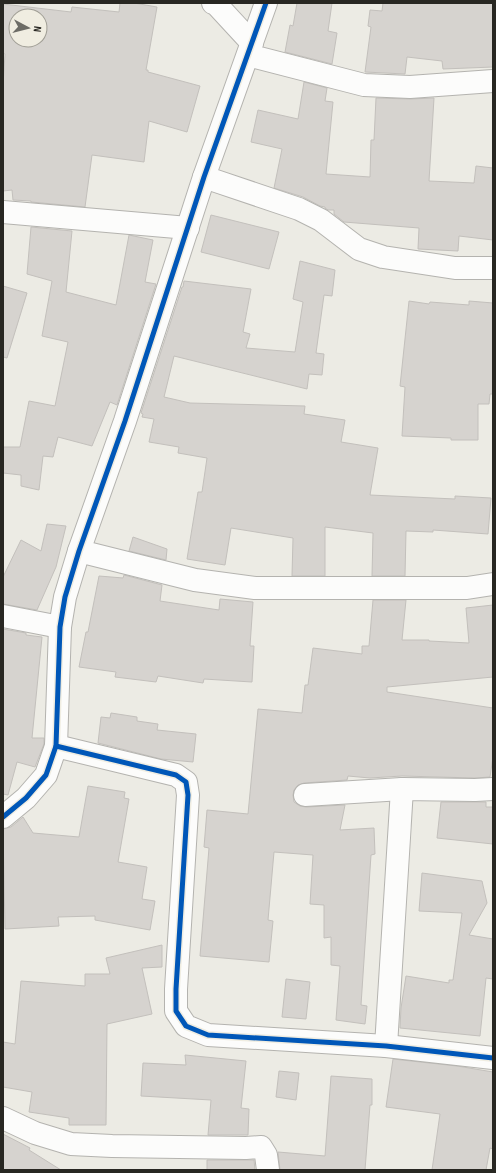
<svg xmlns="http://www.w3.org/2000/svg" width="496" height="1173" viewBox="0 0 496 1173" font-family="'Sofia Sans Condensed',sans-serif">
	<rect width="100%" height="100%" fill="#ecebe4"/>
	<!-- building -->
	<g fill="#d6d3cf" stroke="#c3c0bc" fill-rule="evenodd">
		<path d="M 120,3 L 134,3 L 157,7 L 146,70 L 148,70 L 148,72 L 200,86 L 187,132 L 149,121 L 144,162 L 92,155 L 85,207 L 31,202 L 31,201 L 13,200 L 12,190 L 3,191 L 3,85 L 5,54 L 3,53 L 3,4 L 71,12 L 72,7 L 119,12 ZM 16,16 L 40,16 L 40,40 L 16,40 Z"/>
		<path d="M 297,3 L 332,3 L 328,31 L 337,33 L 332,64 L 285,52 L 290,25 L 293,26 Z"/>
		<path d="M 383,3 L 493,3 L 493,67 L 443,69 L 442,61 L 407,57 L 405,74 L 365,72 L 371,27 L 368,26 L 370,10 L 382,11 Z"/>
		<path d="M 304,82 L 327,88 L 325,101 L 333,102 L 326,174 L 370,177 L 371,140 L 374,140 L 376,98 L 410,99 L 434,98 L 429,181 L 474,183 L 476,166 L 493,168 L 493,240 L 459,236 L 458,251 L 418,249 L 419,228 L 344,222 L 334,214 L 334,210 L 328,210 L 325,208 L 325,207 L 320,206 L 303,197 L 274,188 L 282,149 L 251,142 L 258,110 L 298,119 Z"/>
		<path d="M 211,215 L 279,232 L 269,269 L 201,252 Z"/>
		<path d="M 31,227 L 72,231 L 66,292 L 116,305 L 129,235 L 153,240 L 145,282 L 156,284 L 117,405 L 110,402 L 92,446 L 58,437 L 53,457 L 43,456 L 39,490 L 21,486 L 21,475 L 3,473 L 3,447 L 20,447 L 29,401 L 55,406 L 68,342 L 42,336 L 52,281 L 27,274 Z"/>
		<path d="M 300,261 L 335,270 L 332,296 L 324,295 L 316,353 L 324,354 L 322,375 L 309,374 L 307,389 L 174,356 L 164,397 L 190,403 L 305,406 L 304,414 L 345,420 L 341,442 L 378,448 L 370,495 L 455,499 L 455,496 L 491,498 L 488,534 L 433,530 L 433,532 L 406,531 L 405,576 L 372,576 L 373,533 L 325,527 L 325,576 L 292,576 L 293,538 L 231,528 L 225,565 L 187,559 L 198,492 L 202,492 L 207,458 L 178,453 L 179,447 L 149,442 L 154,419 L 142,417 L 143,414 L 141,413 L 182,287 L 183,287 L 184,281 L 251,289 L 243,332 L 250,334 L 246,348 L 295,352 L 303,302 L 293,299 Z"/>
		<path d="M 3,286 L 27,293 L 7,358 L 3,357 Z"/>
		<path d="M 409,301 L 429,304 L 430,302 L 469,305 L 469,301 L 493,303 L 493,394 L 490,394 L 489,404 L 478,404 L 478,440 L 451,440 L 451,438 L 402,436 L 405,387 L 400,386 Z"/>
		<path d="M 47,524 L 66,526 L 56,567 L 37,610 L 3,604 L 3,577 L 21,540 L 41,551 Z"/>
		<path d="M 133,537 L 167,549 L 166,560 L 129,551 Z"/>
		<path d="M 124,575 L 162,585 L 160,601 L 219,610 L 220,599 L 253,602 L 250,646 L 254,646 L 252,682 L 204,679 L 203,683 L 158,676 L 156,682 L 115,677 L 116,672 L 79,667 L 86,632 L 88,632 L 99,576 L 123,578 Z"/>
		<path d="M 373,600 L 406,600 L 402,640 L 429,640 L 429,641 L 469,643 L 466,608 L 493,605 L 493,677 L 387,687 L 387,692 L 493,708 L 493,757 L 490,777 L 475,778 L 402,776 L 370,778 L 348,776 L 347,780 L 304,783 L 298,785 L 294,790 L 293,795 L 294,802 L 300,806 L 306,807 L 345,805 L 340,830 L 374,828 L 375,854 L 371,855 L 361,1005 L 367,1006 L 365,1024 L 336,1020 L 340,966 L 331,965 L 331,937 L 324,938 L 324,905 L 310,904 L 313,855 L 274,852 L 268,920 L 273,921 L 269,962 L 200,956 L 209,848 L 204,847 L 207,810 L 248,814 L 258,709 L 302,713 L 305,685 L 308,685 L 313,648 L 362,654 L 362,646 L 369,646 Z"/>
		<path d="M 3,629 L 26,633 L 26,635 L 42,637 L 32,738 L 44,738 L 44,744 L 35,767 L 17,762 L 8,795 L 3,794 Z"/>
		<path d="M 111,713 L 137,717 L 137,721 L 158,724 L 157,730 L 196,734 L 193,762 L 161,759 L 98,743 L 101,717 L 110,718 Z"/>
		<path d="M 88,786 L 125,792 L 124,798 L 129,799 L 118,862 L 147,867 L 142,899 L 155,901 L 150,930 L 95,920 L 95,916 L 58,917 L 59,926 L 5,929 L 3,829 L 11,827 L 23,817 L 33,833 L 79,837 Z"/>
		<path d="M 441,802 L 486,802 L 486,807 L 493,807 L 493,844 L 437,838 Z"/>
		<path d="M 422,873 L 482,881 L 487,903 L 469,935 L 493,939 L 493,979 L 486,978 L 480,1036 L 400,1028 L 401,1008 L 406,976 L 449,983 L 449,980 L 453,980 L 462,913 L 419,911 Z"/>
		<path d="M 162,945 L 162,967 L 142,968 L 152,1014 L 107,1024 L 106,1125 L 69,1125 L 69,1118 L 29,1112 L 32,1092 L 3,1087 L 3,1042 L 15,1044 L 21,981 L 85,986 L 85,974 L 110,974 L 106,958 Z"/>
		<path d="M 286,979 L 310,982 L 306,1019 L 282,1017 Z"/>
		<path d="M 185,1055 L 246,1061 L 241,1108 L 249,1109 L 248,1135 L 208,1135 L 211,1100 L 141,1096 L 143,1063 L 186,1065 Z"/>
		<path d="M 393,1059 L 457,1066 L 493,1072 L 493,1149 L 490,1148 L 486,1170 L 432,1170 L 440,1114 L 386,1107 Z"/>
		<path d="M 279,1071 L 299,1073 L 296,1100 L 276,1097 Z"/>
		<path d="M 331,1076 L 372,1079 L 372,1105 L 370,1105 L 365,1170 L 280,1170 L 278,1152 L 325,1156 Z"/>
		<path d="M 3,1134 L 30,1148 L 29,1150 L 61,1170 L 3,1170 Z"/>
		<path d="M 207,1160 L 254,1160 L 255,1170 L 207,1170 Z"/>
	</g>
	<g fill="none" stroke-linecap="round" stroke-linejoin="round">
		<!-- street casing -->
		<g stroke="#b4b3af" stroke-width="24">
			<g id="street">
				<path d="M 213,3 L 216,4 L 252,43"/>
				<path d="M 248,55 L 364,85 L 410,87 L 493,81"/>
				<path d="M 204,177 L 299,209 L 321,220 L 359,249 L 383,257 L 455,268 L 493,268"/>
				<path d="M 3,212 L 188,228"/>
				<path d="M 79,551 L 195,580 L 255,588 L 467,588 L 493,584"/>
				<path d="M 3,616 L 60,627"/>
				<path d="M 56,746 L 176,775 L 186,782 L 188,795 L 176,989 L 176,1011 L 186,1026 L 208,1035 L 386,1046 L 493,1058"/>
				<path d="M 305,795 L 402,789 L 475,790 L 493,789"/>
				<path d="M 3,817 L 26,798 L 46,775 L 56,746 L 60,627 L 65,597 L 79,551 L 125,421 L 204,177 L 266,3"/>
				<path d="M 386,1046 L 402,789"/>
				<path d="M 3,1118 L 35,1133 L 71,1144 L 112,1146 L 246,1148 L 261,1147 L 266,1155 L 268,1170"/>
			</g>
		</g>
		<!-- street -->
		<use href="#street" stroke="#fcfcfb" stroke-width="22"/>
		<!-- cycleway casing -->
		<g stroke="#f0ede1" stroke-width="8">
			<g id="cycleway">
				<path d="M 56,746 L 176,775 L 186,782 L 188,795 L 176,989 L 176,1011 L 186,1026 L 208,1035 L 386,1046 L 493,1058"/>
				<path d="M 3,817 L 26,798 L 46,775 L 56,746 L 60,627 L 65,597 L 79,551 L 125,421 L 204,177 L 266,3"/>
			</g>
		</g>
		<!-- cycleway -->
		<use href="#cycleway" stroke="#0057b8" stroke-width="5"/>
	</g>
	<!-- border -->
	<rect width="496" height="1173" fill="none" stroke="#282722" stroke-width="8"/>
	<!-- north arrow -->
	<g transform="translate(28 28) rotate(97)"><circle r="19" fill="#f0ede1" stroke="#a09e95"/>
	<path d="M0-3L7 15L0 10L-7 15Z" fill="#6d6c66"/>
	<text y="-6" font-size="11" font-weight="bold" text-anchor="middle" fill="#282722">N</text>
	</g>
</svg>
